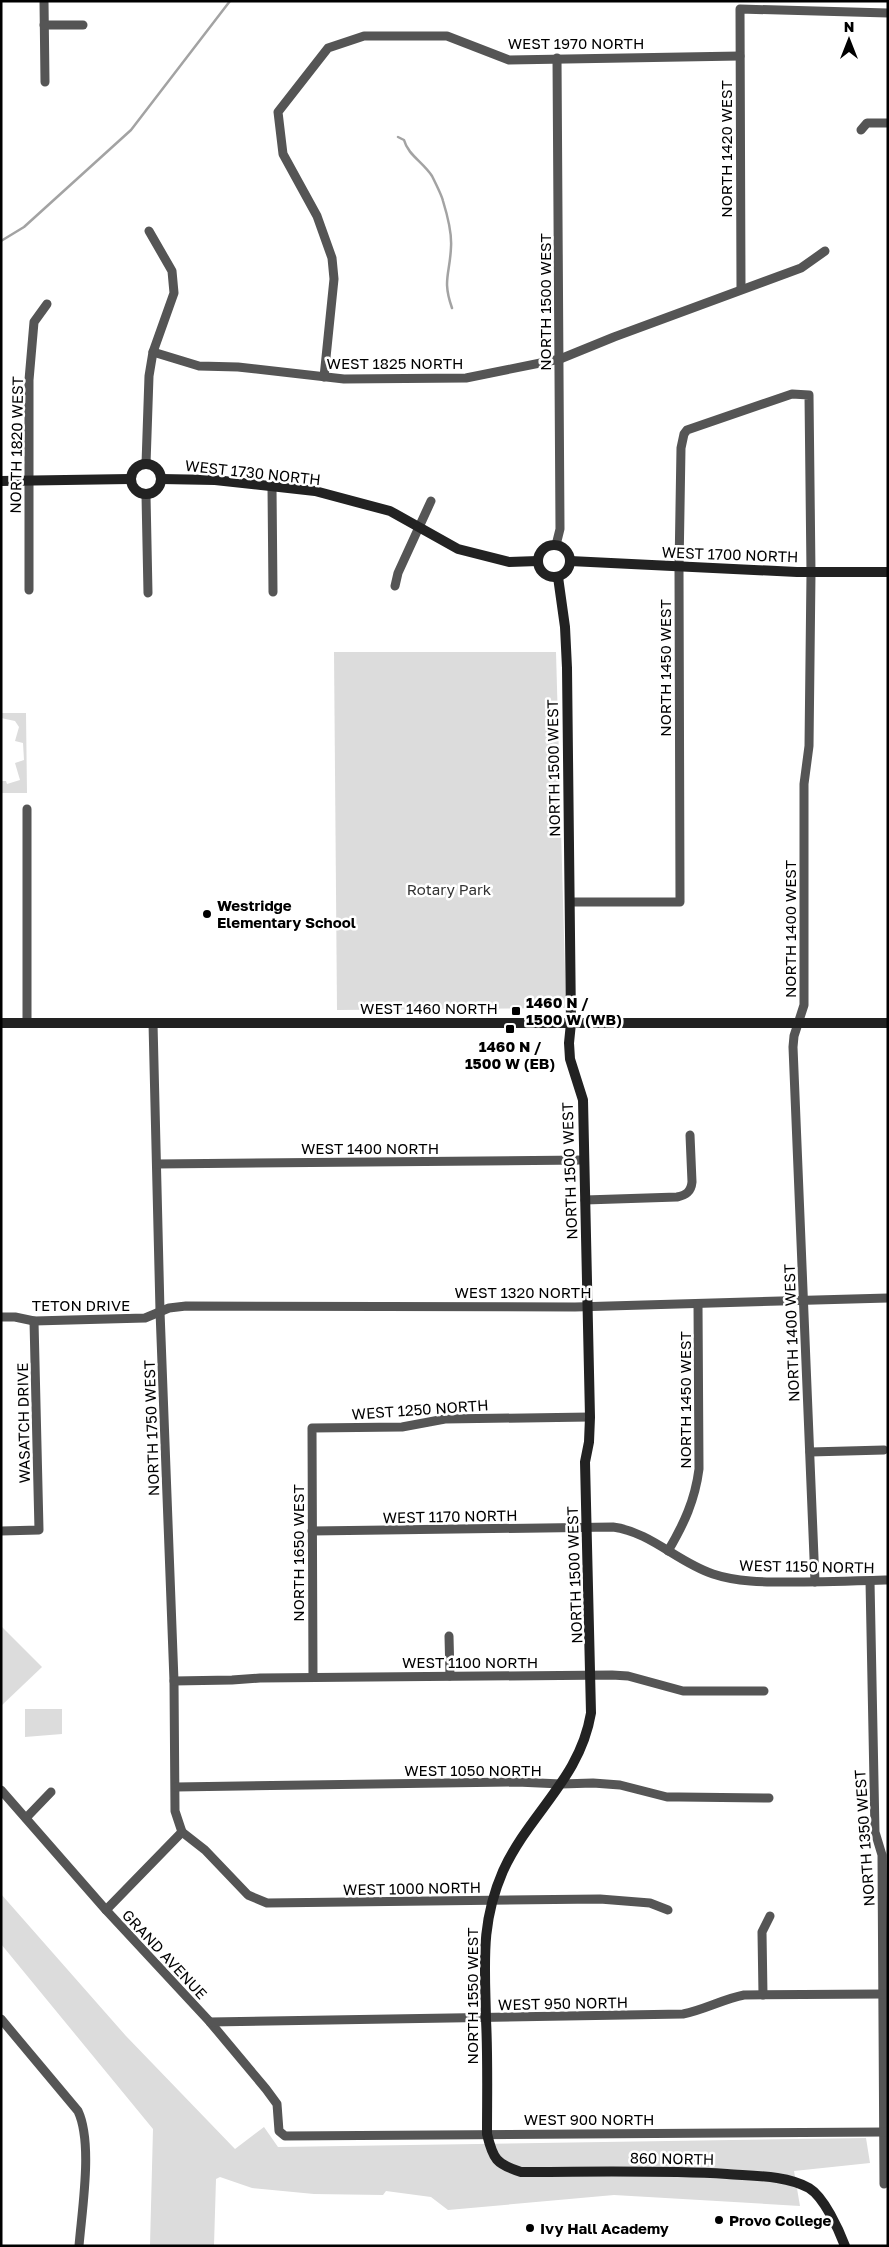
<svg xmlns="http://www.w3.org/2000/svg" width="889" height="2247" viewBox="0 0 889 2247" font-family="'Golos Text',sans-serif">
	<rect width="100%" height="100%" fill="#fff"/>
	<!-- green -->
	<g fill="#dcdcdc">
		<path d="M 334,652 L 556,652 L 566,1008 L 337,1010 Z"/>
		<path d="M 1,713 L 26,713 L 27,793 L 1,793 L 1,781 L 6,781 L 7,784 L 20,780 L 15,763 L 24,760 L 23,743 L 15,741 L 19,727 L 15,721 L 1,718 Z"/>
		<path d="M 1,1626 L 42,1667 L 1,1706 Z"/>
		<path d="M 25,1709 L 62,1709 L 62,1734 L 25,1737 Z"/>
		<path d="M 1,1894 L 126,2036 L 235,2149 L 264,2127 L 278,2147 L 866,2138 L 870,2163 L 794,2171 L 800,2206 L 614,2195 L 448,2210 L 431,2197 L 386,2191 L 383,2195 L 314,2194 L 252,2188 L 220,2177 L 216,2179 L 214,2245 L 150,2245 L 153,2129 L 1,1944 Z"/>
	</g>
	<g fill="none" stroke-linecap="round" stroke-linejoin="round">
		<!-- stream -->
		<g stroke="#a3a3a3" stroke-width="2.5">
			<path d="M 398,137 L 404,140 C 408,155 423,162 432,176 C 434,180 442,196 443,201 C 447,214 452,233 451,247 C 450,274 442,280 452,308"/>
			<path d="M 1,241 L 24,227 L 131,130 L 230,1"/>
		</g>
		<!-- street -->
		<g stroke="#555" stroke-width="9">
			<path d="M 44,1 L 45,82"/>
			<path d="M 44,25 L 83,25"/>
			<path d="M 861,130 L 867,123 L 888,123"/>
			<path d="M 741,289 L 740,9 L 888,13"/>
			<path d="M 153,352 L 199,366 L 238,367 L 344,379 L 466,378 L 560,359 L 614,337 L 801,268 L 825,251"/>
			<path d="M 324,377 L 334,279 L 332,258 L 317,216 L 283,154 L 278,112 L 328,48 L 364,36 L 447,36 L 509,60 L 740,56"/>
			<path d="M 146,464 L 149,376 L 153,352 L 174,293 L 172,271 L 149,231"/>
			<path d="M 272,487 L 273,592"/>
			<path d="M 146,495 L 148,593"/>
			<path d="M 556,545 L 560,529 L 557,58"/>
			<path d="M 395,586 L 398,573 L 431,501"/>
			<path d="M 29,590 L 29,380 L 34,322 L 47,304"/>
			<path d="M 27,809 L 27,1023"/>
			<path d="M 570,902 L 680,902 L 679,568 L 681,448 L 684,434 L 687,430 L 792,394 L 809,395 L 811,573 L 809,746 L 804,784 L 804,1005 L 794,1036 L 793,1047 L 815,1582"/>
			<path d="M 153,1023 L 160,1311 L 174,1681 L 175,1811 L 182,1832"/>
			<path d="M 157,1164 L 584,1160"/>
			<path d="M 585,1200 L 677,1197 C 686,1195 691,1192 692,1182 L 690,1135"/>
			<path d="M 1,1317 L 15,1317 L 34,1321 L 145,1318 L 169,1308 L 186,1306 L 575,1307 L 888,1298"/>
			<path d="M 810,1452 L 884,1450"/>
			<path d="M 1,1531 L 39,1530 L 34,1321"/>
			<path d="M 312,1531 L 613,1527 C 651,1532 677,1562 713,1574 C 740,1583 768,1582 796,1582 C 827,1582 857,1581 888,1580"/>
			<path d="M 668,1551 C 684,1524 695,1500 699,1469 L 698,1304"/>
			<path d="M 870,1581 L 875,1832 L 882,1855 L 884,2184"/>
			<path d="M 449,1636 L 450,1676"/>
			<path d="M 313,1677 L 312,1428 L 402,1427 L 445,1419 L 590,1417"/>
			<path d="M 174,1681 L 232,1680 L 260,1678 L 612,1675 L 628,1676 L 683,1691 L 764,1691"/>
			<path d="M 176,1787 L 517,1782 L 561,1784 L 593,1783 L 620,1785 L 667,1797 L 679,1797 L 769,1798"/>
			<path d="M 1,1790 L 106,1910 L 210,2022 L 266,2089 L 277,2104 L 279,2131 L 285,2136 L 884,2132"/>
			<path d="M 26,1818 L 51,1792"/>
			<path d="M 182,1832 L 205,1850 L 248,1895 L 267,1903 L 600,1899 L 650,1903 L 668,1910"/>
			<path d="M 106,1910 L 182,1832"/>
			<path d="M 763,1995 L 762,1932 L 770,1916"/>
			<path d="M 1,2019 L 78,2111 C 93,2143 82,2209 79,2246"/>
			<path d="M 210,2022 L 683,2014 C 704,2010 723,1999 744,1995 L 883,1994"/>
		</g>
		<!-- secondary -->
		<g stroke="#222" stroke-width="10">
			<circle cx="146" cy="479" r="15"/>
			<path d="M 161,479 L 215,480 L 315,491 L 390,511 L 458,549 L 509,562 L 538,561"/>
			<path d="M 1,481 L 130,479"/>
			<circle cx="554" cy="561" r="16"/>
			<path d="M 570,561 L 797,572 L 888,572"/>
			<path d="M 558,577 L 565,627 L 567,668 L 571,1023 L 569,1043 L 570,1059 L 583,1100 L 590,1417 L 589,1442 L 585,1462 L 591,1713 C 580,1779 530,1812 503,1871 C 480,1924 485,1964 486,2020 C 488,2058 487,2096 487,2134 C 493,2159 496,2164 521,2172 C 590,2172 659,2170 727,2174 C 753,2176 786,2175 809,2188 C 824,2197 839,2230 845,2246"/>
			<path d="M 1,1023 L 888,1023"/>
		</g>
	</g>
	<!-- markers -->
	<g fill="#000" stroke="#fff" stroke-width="2">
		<circle cx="207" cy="914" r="5"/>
		<rect x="511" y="1006" width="10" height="10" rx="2.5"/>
		<rect x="505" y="1024" width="10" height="10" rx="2.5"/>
		<circle cx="719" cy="2220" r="5"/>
		<circle cx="530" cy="2228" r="5"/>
	</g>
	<g text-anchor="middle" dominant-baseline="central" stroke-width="5" stroke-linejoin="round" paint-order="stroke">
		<!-- street labels -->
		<g font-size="15" fill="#000" stroke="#fff">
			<text x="576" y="43">WEST 1970 NORTH</text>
			<text transform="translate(726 149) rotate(-90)">NORTH 1420 WEST</text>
			<text transform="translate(545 302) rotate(-90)">NORTH 1500 WEST</text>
			<text x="395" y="363">WEST 1825 NORTH</text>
			<text transform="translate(16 445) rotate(-89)">NORTH 1820 WEST</text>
			<text transform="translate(253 472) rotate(6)">WEST 1730 NORTH</text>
			<text transform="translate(730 554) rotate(2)">WEST 1700 NORTH</text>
			<text transform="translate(665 668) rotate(-90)">NORTH 1450 WEST</text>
			<text transform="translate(553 768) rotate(-91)">NORTH 1500 WEST</text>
			<text transform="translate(790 929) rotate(-90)">NORTH 1400 WEST</text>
			<text x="429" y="1008">WEST 1460 NORTH</text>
			<text x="370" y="1148">WEST 1400 NORTH</text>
			<text transform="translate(569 1171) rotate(-92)">NORTH 1500 WEST</text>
			<text x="523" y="1292">WEST 1320 NORTH</text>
			<text x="81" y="1305">TETON DRIVE</text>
			<text transform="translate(791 1333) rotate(-92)">NORTH 1400 WEST</text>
			<text transform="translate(685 1400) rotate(-90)">NORTH 1450 WEST</text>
			<text transform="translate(420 1409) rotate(-4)">WEST 1250 NORTH</text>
			<text transform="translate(23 1423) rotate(-91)">WASATCH DRIVE</text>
			<text transform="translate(151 1428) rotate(-92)">NORTH 1750 WEST</text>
			<text transform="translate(450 1516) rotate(-1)">WEST 1170 NORTH</text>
			<text transform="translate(298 1553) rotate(-90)">NORTH 1650 WEST</text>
			<text transform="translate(807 1566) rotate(1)">WEST 1150 NORTH</text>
			<text transform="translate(574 1575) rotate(-92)">NORTH 1500 WEST</text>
			<text x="470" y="1662">WEST 1100 NORTH</text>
			<text x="473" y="1770">WEST 1050 NORTH</text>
			<text transform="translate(864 1838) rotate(-94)">NORTH 1350 WEST</text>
			<text transform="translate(412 1888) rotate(-1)">WEST 1000 NORTH</text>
			<text transform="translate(165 1954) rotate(47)">GRAND AVENUE</text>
			<text transform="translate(472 1996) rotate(-90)">NORTH 1550 WEST</text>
			<text transform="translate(563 2003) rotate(-1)">WEST 950 NORTH</text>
			<text x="589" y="2119">WEST 900 NORTH</text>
			<text transform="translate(672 2158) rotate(1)">860 NORTH</text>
		</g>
		<!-- park labels -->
		<g font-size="15" fill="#333" stroke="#fff">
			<text x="449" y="889">Rotary Park</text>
		</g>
		<!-- poi labels -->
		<g font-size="15" font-weight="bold" fill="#000" stroke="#fff" text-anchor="start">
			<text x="217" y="905">Westridge<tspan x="217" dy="17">Elementary School</tspan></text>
			<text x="526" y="1002">1460 N /<tspan x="526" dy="17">1500 W (WB)</tspan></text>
			<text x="510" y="1046" text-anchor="middle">1460 N /<tspan x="510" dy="17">1500 W (EB)</tspan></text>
			<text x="729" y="2220">Provo College</text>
			<text x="540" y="2228">Ivy Hall Academy</text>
		</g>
	</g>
	<!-- border -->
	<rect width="889" height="2247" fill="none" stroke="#000000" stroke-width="5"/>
	<!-- north arrow -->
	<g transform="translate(849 40)" stroke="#ffffff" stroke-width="4" paint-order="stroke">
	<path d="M0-4L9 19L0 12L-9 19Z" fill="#000000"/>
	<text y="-8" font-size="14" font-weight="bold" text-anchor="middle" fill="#000000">N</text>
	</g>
</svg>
